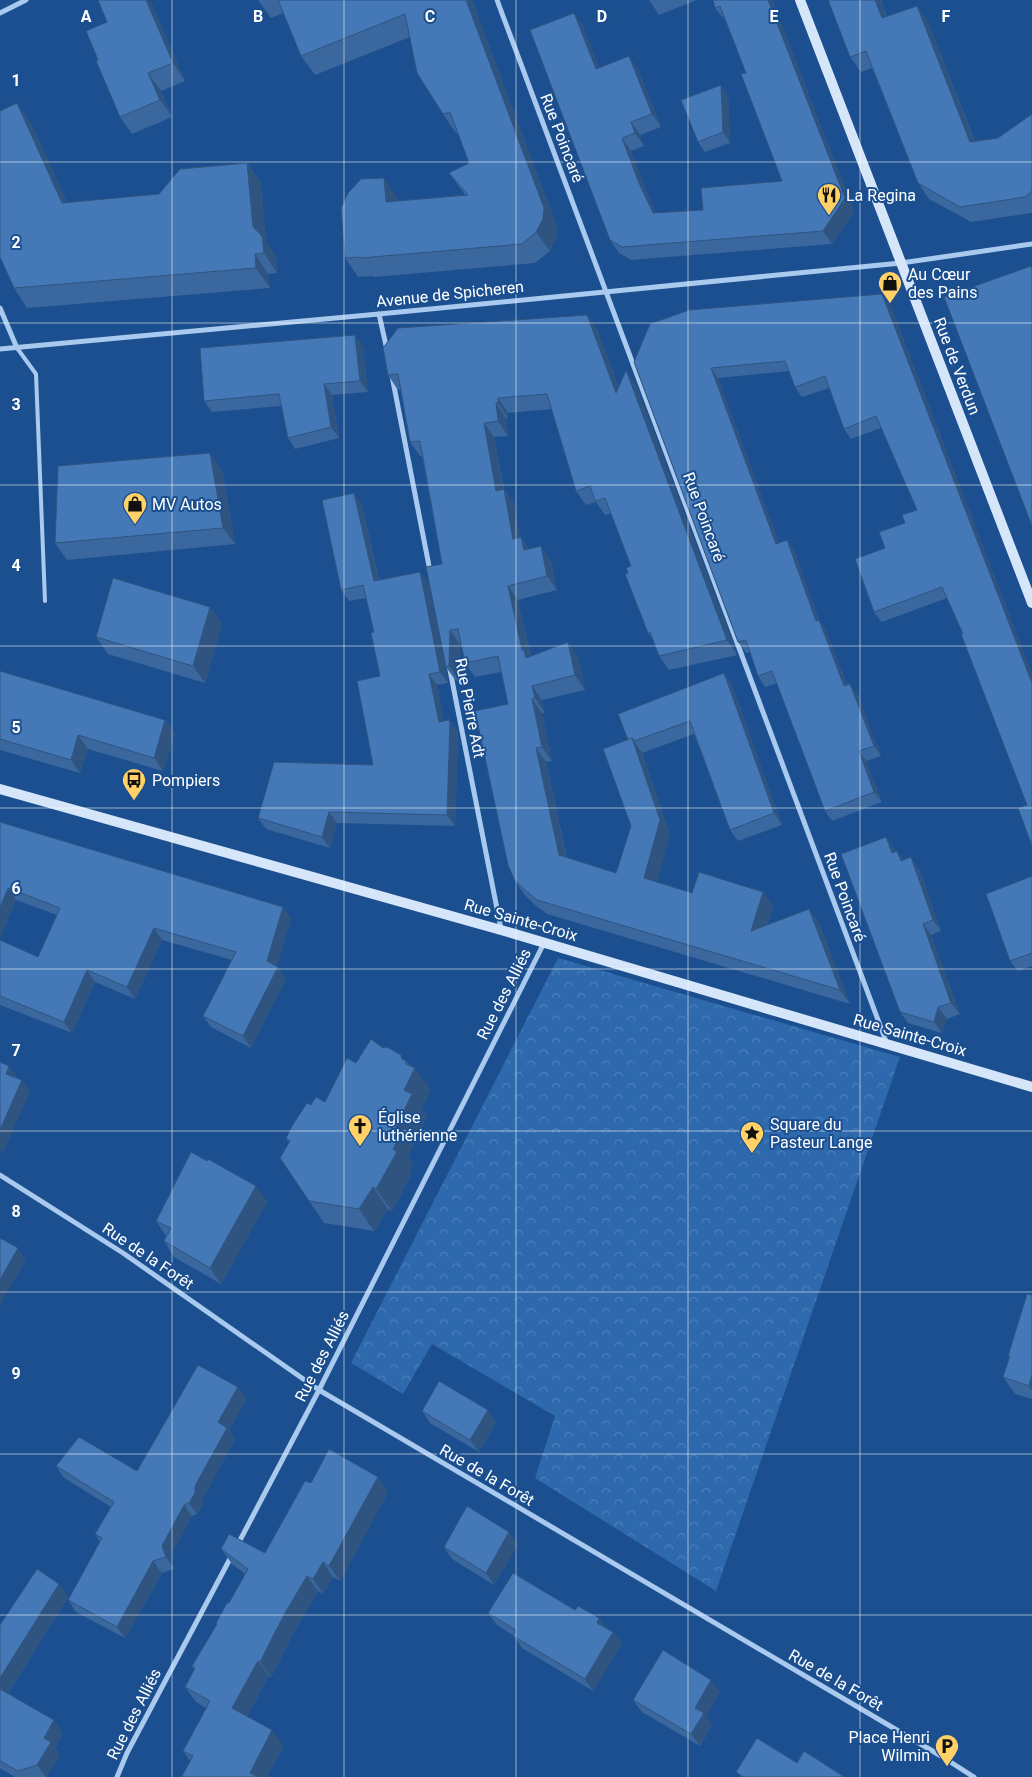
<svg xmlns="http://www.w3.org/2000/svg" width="1032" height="1777" viewBox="0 0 1032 1777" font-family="Roboto,sans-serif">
	<defs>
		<pattern id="park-crowns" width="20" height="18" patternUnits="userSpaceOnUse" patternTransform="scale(1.25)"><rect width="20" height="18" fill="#2e69ad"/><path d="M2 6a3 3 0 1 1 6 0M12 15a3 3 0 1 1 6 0" fill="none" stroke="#4d80b9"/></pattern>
	</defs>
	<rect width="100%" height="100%" fill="#1b4f8f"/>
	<!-- park -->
	<path fill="url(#park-crowns)" d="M 558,958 L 900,1057 L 716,1591 L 535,1478 L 555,1416 L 432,1344 L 403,1394 L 351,1363 Z"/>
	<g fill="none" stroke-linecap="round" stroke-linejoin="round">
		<!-- lane -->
		<path stroke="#a9c9ee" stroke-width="4" d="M 17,348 L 36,374 L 45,601"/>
		<!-- street -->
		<g stroke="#a9c9ee" stroke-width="5">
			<path d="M 497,0 L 887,1044"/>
			<path d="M 0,13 L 26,0"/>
			<path d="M 0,308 L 17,348"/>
			<path d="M 379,314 L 387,350"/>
			<path d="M 0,349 L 379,314 L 901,263 L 1032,244"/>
			<path d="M 392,376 L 430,571"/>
			<path d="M 449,665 L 501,929"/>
			<path d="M 0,1175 L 123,1253 L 319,1390 L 941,1756 L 974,1777"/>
			<path d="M 237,1546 L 319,1390 L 544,943"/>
			<path d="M 117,1777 L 127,1753 L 232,1555"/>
		</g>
		<!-- secondary -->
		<g stroke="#d6e6fa" stroke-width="10">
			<path d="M 800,0 L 1032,603"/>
			<path d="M 0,789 L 501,930 L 1032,1087"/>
		</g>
	</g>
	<!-- wall -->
	<g fill="#3a679d">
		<path d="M 98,0 L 150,0 L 185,81 L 161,91 L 172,117 L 132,134 L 120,117 L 98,60 L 107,22 Z"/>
		<path d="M 258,0 L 472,0 L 557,227 L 556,238 L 550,251 L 535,263 L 374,277 L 373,276 L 358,277 L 345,258 L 397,197 L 397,201 L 465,195 L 449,173 L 469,163 L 458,133 L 456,133 L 443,114 L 410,37 L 315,75 L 301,56 L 283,13 L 271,18 Z"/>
		<path d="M 649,0 L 697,0 L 659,15 Z"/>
		<path d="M 713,0 L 772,0 L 854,211 L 832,244 L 631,260 L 619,253 L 610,240 L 574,13 L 583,26 L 599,68 L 638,69 L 661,127 L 640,135 L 644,146 L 631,151 L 648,196 L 656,213 L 703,210 L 782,181 L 746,73 L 725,20 L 715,8 Z"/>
		<path d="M 828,0 L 883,0 L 881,1 L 887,16 L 917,6 L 928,22 L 975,141 L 998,138 L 1032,114 L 1032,213 L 971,222 L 929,199 L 918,183 L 872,68 L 861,72 L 850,57 Z"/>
		<path d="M 728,95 L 730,143 L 705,152 L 698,142 Z"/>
		<path d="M 17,103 L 31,123 L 67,203 L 159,194 L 247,163 L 261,183 L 266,242 L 276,256 L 277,273 L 268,274 L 270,288 L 27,308 L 14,288 Z"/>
		<path d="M 882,294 L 890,304 L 1032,674 L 1032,846 L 1027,805 L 963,634 L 947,598 L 882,622 L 874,612 L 885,548 L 917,510 L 881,428 L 851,439 L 844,429 L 829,388 L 802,397 L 795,387 L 789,371 L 718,378 L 779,543 L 787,540 L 794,550 L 819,620 L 826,631 L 847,685 L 857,694 L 881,756 L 866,761 L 882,802 L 832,821 L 825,811 L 777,683 L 765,687 L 758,676 L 750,652 L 746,653 L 738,642 L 634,362 Z"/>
		<path d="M 587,315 L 597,329 L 619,387 L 636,385 L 737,655 L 669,670 L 659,656 L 653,640 L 648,633 L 628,573 L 631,566 L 611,513 L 605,515 L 596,502 L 586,505 L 576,491 L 552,409 L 508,413 L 508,418 L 506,418 L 508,436 L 494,437 L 504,489 L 514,504 L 520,538 L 521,537 L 529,549 L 551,561 L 557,590 L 518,600 L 531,656 L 578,656 L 585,690 L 542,700 L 545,713 L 542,713 L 552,761 L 546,762 L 567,858 L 616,873 L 631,826 L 628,740 L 724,673 L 732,685 L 782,825 L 738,841 L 730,830 L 694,734 L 642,753 L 670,834 L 657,882 L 692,893 L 763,892 L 773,906 L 767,925 L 809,909 L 819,923 L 850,1004 L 547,914 L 535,905 L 524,894 L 514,879 L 508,704 L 501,672 L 475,677 L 465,663 L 461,644 L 460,644 L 459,680 L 456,681 L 446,667 L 442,564 L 422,456 L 420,456 L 410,442 L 401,389 L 398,390 L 388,375 Z"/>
		<path d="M 363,346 L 368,392 L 332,395 L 339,438 L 295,449 L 288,438 L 281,406 L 212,412 L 204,401 Z"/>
		<path d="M 222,470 L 235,544 L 67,560 L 55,543 Z"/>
		<path d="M 362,505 L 379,580 L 428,583 L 448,683 L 437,685 L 444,721 L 449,720 L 457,731 L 458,733 L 455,826 L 337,823 L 330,848 L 266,829 L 258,818 L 373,765 L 380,676 L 374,632 L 366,598 L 349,601 L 341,590 Z"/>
		<path d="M 222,624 L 205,683 L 108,654 L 96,637 Z"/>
		<path d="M 0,671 L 165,720 L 175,733 L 163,771 L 88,749 L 80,773 L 0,750 Z"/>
		<path d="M 0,822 L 291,918 L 277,966 L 278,967 L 286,979 L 251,1048 L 211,1027 L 203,1016 L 232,960 L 162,940 L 135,999 L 95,982 L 72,1033 L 0,1005 L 0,940 L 38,957 L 57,915 L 16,900 L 0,938 Z"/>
		<path d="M 886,837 L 894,849 L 895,852 L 904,860 L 919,869 L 941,931 L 931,935 L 960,1014 L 947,1019 L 942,1033 L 908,1023 L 900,1012 Z"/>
		<path d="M 1032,876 L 1032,966 L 1018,971 L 1010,961 Z"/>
		<path d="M 383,1048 L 406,1061 L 431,1090 L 421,1108 L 427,1116 L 408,1156 L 413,1163 L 409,1170 L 412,1173 L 392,1211 L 388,1209 L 374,1231 L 324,1223 L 309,1201 L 289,1143 L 286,1138 L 311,1105 L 325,1102 L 356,1063 Z"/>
		<path d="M 256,1186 L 267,1202 L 221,1284 L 174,1257 L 164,1241 L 166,1236 L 156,1221 Z"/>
		<path d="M 1032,1295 L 1032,1399 L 1015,1394 L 1003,1377 L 1009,1357 L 1008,1356 Z"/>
		<path d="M 247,1399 L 229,1429 L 235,1439 L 203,1498 L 203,1504 L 197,1514 L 192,1516 L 170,1557 L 174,1569 L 162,1573 L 125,1638 L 76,1612 L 68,1600 L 100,1542 L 95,1534 L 111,1507 L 64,1478 L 56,1466 L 137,1471 Z"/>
		<path d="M 422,1411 L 496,1422 L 479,1452 L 430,1423 Z"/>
		<path d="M 378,1477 L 388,1492 L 340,1581 L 333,1577 L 323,1594 L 318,1591 L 296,1628 L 271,1677 L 269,1676 L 247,1716 L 283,1746 L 267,1777 L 183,1777 L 190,1761 L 183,1751 L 206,1708 L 196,1702 L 185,1687 L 194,1670 L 192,1666 L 217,1625 L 216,1623 L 229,1603 L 245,1574 L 232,1564 L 221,1549 L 265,1553 L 311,1483 Z"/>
		<path d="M 518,1544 L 494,1585 L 452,1559 L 444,1547 Z"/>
		<path d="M 59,1584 L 68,1597 L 8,1693 L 63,1733 L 55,1748 L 60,1755 L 46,1777 L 15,1777 L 0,1768 L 0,1625 Z"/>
		<path d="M 575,1610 L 606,1628 L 622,1644 L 593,1691 L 522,1648 L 513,1635 L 497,1625 L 488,1613 Z"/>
		<path d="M 720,1692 L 706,1716 L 712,1725 L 700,1746 L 642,1712 L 633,1700 Z"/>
	</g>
	<!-- shaded-wall -->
	<g fill="#305480">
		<path d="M 146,0 L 150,0 L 185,81 L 173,63 Z"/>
		<path d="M 466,0 L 472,0 L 557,227 L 556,238 L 550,251 L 536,232 Z"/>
		<path d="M 768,0 L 772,0 L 854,211 L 832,244 L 823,231 Z"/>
		<path d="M 875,0 L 880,0 L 881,1 L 893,34 L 882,18 Z"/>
		<path d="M 917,6 L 928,22 L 981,158 L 970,142 Z"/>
		<path d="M 574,13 L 583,26 L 605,82 L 596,69 Z"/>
		<path d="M 629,56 L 638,69 L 661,127 L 652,114 Z"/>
		<path d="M 148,73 L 161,91 L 172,117 L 160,100 Z"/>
		<path d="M 721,85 L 728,95 L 730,143 L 723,132 Z"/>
		<path d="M 17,103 L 31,123 L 76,223 L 62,203 Z"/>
		<path d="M 631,122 L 640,135 L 644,146 L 635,133 Z"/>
		<path d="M 622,138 L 631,151 L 648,196 L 662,226 L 653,213 L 639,183 Z"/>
		<path d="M 247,163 L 261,183 L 266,242 L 276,256 L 277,273 L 264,253 L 253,227 Z"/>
		<path d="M 384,178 L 397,197 L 399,221 L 386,202 Z"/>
		<path d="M 255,254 L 268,274 L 270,288 L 256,268 Z"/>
		<path d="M 882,294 L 890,304 L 1032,674 L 1032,683 Z"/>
		<path d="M 587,315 L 597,329 L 627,408 L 616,393 Z"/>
		<path d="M 355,335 L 363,346 L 368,392 L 360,381 Z"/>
		<path d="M 711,368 L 718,378 L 783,554 L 776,544 Z"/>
		<path d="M 626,370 L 636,385 L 737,655 L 727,640 Z"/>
		<path d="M 324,384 L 332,395 L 339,438 L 331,427 Z"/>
		<path d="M 498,398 L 508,413 L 508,418 L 498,403 Z"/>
		<path d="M 496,403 L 506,418 L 508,436 L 498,421 Z"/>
		<path d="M 484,423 L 494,437 L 506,505 L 496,491 Z"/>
		<path d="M 210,453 L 222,470 L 235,544 L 223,528 Z"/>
		<path d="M 504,489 L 514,504 L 523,553 L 513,539 Z"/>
		<path d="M 354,493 L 362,505 L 381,592 L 374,581 Z"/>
		<path d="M 521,537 L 531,552 L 524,550 Z"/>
		<path d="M 787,540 L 794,550 L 823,632 L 816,621 Z"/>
		<path d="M 541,546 L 551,561 L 557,590 L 547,576 Z"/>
		<path d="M 420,572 L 428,583 L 448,683 L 440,672 Z"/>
		<path d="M 508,586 L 518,600 L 532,662 L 526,658 L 522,650 Z"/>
		<path d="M 210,607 L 222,624 L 205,683 L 193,666 Z"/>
		<path d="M 819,620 L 826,631 L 852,696 L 844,686 Z"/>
		<path d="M 450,630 L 460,644 L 459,680 L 449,666 Z"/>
		<path d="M 568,642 L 578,656 L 585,690 L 575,675 Z"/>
		<path d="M 724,673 L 732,685 L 782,825 L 774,813 Z"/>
		<path d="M 429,674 L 437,685 L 447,733 L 439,722 Z"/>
		<path d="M 850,684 L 857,694 L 881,756 L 874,746 Z"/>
		<path d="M 532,686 L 542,700 L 545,713 L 535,698 Z"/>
		<path d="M 532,699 L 542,713 L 552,761 L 542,747 Z"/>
		<path d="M 165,720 L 175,733 L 163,771 L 154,758 Z"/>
		<path d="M 449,720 L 457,731 L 458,733 L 455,826 L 447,815 Z"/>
		<path d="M 78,735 L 88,749 L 80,773 L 71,760 Z"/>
		<path d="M 632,738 L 642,753 L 670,834 L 654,893 L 644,878 Z"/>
		<path d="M 536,748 L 546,762 L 569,870 L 559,855 Z"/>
		<path d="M 859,751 L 866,761 L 882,802 L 874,792 Z"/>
		<path d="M 329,812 L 337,823 L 330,848 L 322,837 Z"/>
		<path d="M 886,837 L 894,849 L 900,864 L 892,853 Z"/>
		<path d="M 897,851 L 906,862 L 901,861 Z"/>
		<path d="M 911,857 L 919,869 L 941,931 L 933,920 Z"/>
		<path d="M 8,888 L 16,900 L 0,938 L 0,908 Z"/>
		<path d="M 763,892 L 773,906 L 761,946 L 751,931 Z"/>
		<path d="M 283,907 L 291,918 L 275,973 L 267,961 Z"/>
		<path d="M 809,909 L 819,923 L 850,1004 L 840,990 Z"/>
		<path d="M 923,924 L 931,935 L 960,1014 L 951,1003 Z"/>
		<path d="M 154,928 L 162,940 L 135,999 L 127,987 Z"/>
		<path d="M 278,967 L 286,979 L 251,1048 L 243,1036 Z"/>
		<path d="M 87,970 L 95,982 L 72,1033 L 64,1022 Z"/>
		<path d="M 938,1007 L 947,1019 L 942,1033 L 934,1022 Z"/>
		<path d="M 401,1055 L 413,1072 L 415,1068 L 431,1090 L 421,1108 L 427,1116 L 408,1156 L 413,1163 L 409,1170 L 412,1173 L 392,1211 L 376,1189 L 393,1149 L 391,1138 L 402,1059 Z"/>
		<path d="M 9,1066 L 17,1077 L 14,1085 L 6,1074 Z"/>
		<path d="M 22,1080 L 30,1092 L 3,1153 L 0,1149 L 0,1130 Z"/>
		<path d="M 256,1186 L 267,1202 L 221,1284 L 210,1268 Z"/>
		<path d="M 373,1187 L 388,1209 L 374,1231 L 359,1209 Z"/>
		<path d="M 18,1248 L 26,1260 L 0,1305 L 0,1280 Z"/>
		<path d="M 1032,1375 L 1032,1390 L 1029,1386 Z"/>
		<path d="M 238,1387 L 247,1399 L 229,1429 L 235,1439 L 203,1498 L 203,1504 L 197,1514 L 189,1503 L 218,1422 Z"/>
		<path d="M 488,1410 L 496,1422 L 479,1452 L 470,1440 Z"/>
		<path d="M 378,1477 L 388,1492 L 340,1581 L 329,1566 Z"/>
		<path d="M 184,1505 L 192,1516 L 170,1557 L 174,1569 L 166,1557 L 162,1546 Z"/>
		<path d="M 509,1532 L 518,1544 L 494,1585 L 486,1573 Z"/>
		<path d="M 153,1561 L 162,1573 L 125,1638 L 117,1627 Z"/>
		<path d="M 323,1562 L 333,1577 L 323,1594 L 313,1579 Z"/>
		<path d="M 307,1576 L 318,1591 L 296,1628 L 271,1677 L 260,1662 L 285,1613 Z"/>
		<path d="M 59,1584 L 68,1597 L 4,1699 L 0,1693 L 0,1678 Z"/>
		<path d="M 599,1618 L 608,1630 L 597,1623 Z"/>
		<path d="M 613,1632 L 622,1644 L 593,1691 L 585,1679 Z"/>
		<path d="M 258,1661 L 269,1676 L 243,1723 L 232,1708 Z"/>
		<path d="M 711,1680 L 720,1692 L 706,1716 L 712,1725 L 700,1746 L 691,1734 L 695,1708 Z"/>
		<path d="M 54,1720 L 63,1733 L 55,1748 L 60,1755 L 46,1777 L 37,1765 L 44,1738 Z"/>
		<path d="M 272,1730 L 283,1746 L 267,1777 L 254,1777 L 250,1773 Z"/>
	</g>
	<!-- building -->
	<g fill="#4478b7" stroke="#305480">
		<path d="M 98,0 L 146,0 L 173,63 L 148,73 L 160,100 L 120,117 L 96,61 L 98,60 L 86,31 L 107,22 Z"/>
		<path d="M 278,0 L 466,0 L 544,208 L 543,219 L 536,232 L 522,244 L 361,258 L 361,257 L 345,258 L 341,208 L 348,193 L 361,179 L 384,178 L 386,202 L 468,195 L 449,173 L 469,163 L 450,112 L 443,114 L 417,73 L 405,14 L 301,56 Z"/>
		<path d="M 713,0 L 768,0 L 845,198 L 823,231 L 622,247 L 610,240 L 530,30 L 574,13 L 596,69 L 629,56 L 652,114 L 631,122 L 635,133 L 622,138 L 639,183 L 653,213 L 703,210 L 701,188 L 782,181 L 741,74 L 746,73 L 720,6 L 715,8 Z"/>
		<path d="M 828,0 L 875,0 L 882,18 L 917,6 L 970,142 L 998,138 L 1032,114 L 1032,191 L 1025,197 L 960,207 L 918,183 L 866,51 L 850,57 Z"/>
		<path d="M 721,85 L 723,132 L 698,142 L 681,100 Z"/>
		<path d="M 17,103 L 62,203 L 159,194 L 180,169 L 247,163 L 253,227 L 262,236 L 264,253 L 255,254 L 256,268 L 14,288 L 0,257 L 0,111 Z"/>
		<path d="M 1031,266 L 1032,269 L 1032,526 L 944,297 Z"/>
		<path d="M 882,294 L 1032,683 L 1032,846 L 1018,808 L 1027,805 L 961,634 L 963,634 L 942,587 L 874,612 L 855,559 L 885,548 L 879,532 L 905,523 L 902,515 L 917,510 L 876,416 L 844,429 L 825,376 L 795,387 L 785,361 L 711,368 L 776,544 L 787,540 L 816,621 L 819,620 L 844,686 L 850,684 L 874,746 L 859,751 L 874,792 L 825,811 L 772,671 L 758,676 L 746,640 L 738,642 L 634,362 L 650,324 L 689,310 Z"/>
		<path d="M 587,315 L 616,393 L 626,370 L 727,640 L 659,656 L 650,632 L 648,633 L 625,574 L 628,573 L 626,568 L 631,566 L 605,498 L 595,501 L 590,486 L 576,491 L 547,394 L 498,398 L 498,403 L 496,403 L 498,421 L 484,423 L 496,491 L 504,489 L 513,539 L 521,537 L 524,550 L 541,546 L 547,576 L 508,586 L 522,650 L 524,650 L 526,658 L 568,642 L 575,675 L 532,686 L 535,698 L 532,699 L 542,747 L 536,748 L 559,855 L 616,873 L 631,826 L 603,749 L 632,738 L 660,820 L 644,878 L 692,893 L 699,872 L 763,892 L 751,931 L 809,909 L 840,990 L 537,900 L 525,890 L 514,879 L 508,865 L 475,711 L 508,704 L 498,656 L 465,663 L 458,629 L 450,630 L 449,666 L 446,667 L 426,567 L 442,564 L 420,441 L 410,442 L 398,374 L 388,375 L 383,348 L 398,328 Z"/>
		<path d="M 355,335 L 360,381 L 324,384 L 331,427 L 288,438 L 279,394 L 204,401 L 200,348 Z"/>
		<path d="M 210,453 L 223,528 L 55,543 L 58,466 Z"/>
		<path d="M 354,493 L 374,581 L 420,572 L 440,672 L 429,674 L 439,722 L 449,720 L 450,722 L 447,815 L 329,812 L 322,837 L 258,818 L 274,762 L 373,765 L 357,681 L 380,676 L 371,633 L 374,632 L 363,585 L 341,590 L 322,500 Z"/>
		<path d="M 113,578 L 210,607 L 193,666 L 96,637 Z"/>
		<path d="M 0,671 L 165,720 L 154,758 L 78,735 L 71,760 L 0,739 Z"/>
		<path d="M 724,673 L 774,813 L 730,830 L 690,721 L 634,741 L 632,738 L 628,740 L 618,714 Z"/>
		<path d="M 0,822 L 283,907 L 267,961 L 278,967 L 243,1036 L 203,1016 L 236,952 L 154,928 L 127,987 L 87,970 L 64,1022 L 0,996 L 0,940 L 38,957 L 60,908 L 8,888 L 0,908 Z"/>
		<path d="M 886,837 L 892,853 L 897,851 L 901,861 L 911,857 L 933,920 L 923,924 L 951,1003 L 938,1007 L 934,1022 L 900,1012 L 841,854 Z"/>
		<path d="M 1032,876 L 1032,953 L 1010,961 L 986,894 Z"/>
		<path d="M 371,1039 L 383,1048 L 387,1047 L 401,1055 L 402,1059 L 406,1061 L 406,1064 L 415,1068 L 404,1090 L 412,1094 L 391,1138 L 397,1141 L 393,1149 L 397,1152 L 376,1189 L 373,1187 L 359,1209 L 309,1201 L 280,1158 L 290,1141 L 286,1138 L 292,1126 L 307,1103 L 311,1105 L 316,1097 L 325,1102 L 347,1058 L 356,1063 Z"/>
		<path d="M 0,1062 L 9,1066 L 6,1074 L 22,1080 L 0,1130 Z"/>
		<path d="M 191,1152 L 207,1161 L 208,1159 L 256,1186 L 210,1268 L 164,1241 L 171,1228 L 156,1221 Z"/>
		<path d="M 0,1238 L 18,1248 L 0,1280 Z"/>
		<path d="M 1027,1294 L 1032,1295 L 1032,1375 L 1029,1386 L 1003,1377 L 1010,1356 L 1008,1356 Z"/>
		<path d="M 198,1365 L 238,1387 L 218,1422 L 227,1428 L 195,1486 L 195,1493 L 189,1503 L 184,1505 L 162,1546 L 166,1557 L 153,1561 L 117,1627 L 68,1600 L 102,1538 L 95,1534 L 114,1502 L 56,1466 L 79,1437 L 137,1471 Z"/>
		<path d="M 439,1381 L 488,1410 L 470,1440 L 422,1411 Z"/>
		<path d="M 329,1449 L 378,1477 L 329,1566 L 323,1562 L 313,1579 L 307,1576 L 285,1613 L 260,1662 L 258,1661 L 232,1708 L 272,1730 L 250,1773 L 258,1777 L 183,1777 L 182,1776 L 193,1756 L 183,1751 L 210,1701 L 185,1687 L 195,1668 L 192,1666 L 217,1624 L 216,1623 L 227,1603 L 229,1603 L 248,1569 L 221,1549 L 229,1534 L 265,1553 L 305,1481 L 311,1483 Z"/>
		<path d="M 467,1506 L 509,1532 L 486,1573 L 444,1547 Z"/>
		<path d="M 37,1569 L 59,1584 L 0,1678 L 0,1625 Z"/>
		<path d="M 513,1573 L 575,1610 L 578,1606 L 599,1618 L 597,1623 L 613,1632 L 585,1679 L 513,1636 L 516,1630 L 488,1613 Z"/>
		<path d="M 663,1650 L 711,1680 L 695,1708 L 704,1713 L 691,1734 L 633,1700 Z"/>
		<path d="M 0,1689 L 54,1720 L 44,1738 L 51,1742 L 37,1765 L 18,1771 L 0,1761 Z"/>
		<path d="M 757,1738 L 797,1763 L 804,1751 L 843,1776 L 843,1777 L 743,1777 L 736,1772 Z"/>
	</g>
	<!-- grid -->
	<path fill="none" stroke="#fff" stroke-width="1" stroke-opacity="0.55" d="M 172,0 L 172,1777M 344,0 L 344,1777M 516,0 L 516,1777M 688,0 L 688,1777M 860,0 L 860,1777M 0,162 L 1032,162M 0,323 L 1032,323M 0,485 L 1032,485M 0,646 L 1032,646M 0,808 L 1032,808M 0,969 L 1032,969M 0,1131 L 1032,1131M 0,1292 L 1032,1292M 0,1454 L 1032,1454M 0,1615 L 1032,1615"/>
	<!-- icons -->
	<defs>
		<g id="restaurant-pin" transform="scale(1.25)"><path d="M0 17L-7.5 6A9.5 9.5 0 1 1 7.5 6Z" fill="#ffd166" stroke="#1b4f8f"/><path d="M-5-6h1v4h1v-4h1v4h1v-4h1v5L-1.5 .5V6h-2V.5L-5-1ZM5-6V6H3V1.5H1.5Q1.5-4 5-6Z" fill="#111"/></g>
		<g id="shop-pin" transform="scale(1.25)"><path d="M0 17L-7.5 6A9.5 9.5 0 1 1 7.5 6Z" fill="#ffd166" stroke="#1b4f8f"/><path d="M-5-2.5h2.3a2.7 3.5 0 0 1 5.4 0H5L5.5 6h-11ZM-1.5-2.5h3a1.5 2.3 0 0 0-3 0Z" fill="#111"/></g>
		<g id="bus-pin" transform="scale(1.25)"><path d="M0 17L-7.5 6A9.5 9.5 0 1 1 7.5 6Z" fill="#ffd166" stroke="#1b4f8f"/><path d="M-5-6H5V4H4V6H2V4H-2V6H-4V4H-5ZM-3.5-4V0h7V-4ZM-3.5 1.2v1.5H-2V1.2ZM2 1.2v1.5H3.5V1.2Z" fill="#111"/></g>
		<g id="church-pin" transform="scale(1.25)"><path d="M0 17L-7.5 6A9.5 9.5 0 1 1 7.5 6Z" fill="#ffd166" stroke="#1b4f8f"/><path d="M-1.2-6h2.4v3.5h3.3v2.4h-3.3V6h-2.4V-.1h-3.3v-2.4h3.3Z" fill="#111"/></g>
		<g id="sight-pin" transform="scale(1.25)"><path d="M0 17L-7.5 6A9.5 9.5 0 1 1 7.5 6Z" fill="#ffd166" stroke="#1b4f8f"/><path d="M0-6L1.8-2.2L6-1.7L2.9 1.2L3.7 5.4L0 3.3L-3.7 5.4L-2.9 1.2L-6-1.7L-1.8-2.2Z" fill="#111"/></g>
		<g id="parking-pin" transform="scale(1.25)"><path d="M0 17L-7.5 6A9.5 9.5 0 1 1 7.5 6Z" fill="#ffd166" stroke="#1b4f8f"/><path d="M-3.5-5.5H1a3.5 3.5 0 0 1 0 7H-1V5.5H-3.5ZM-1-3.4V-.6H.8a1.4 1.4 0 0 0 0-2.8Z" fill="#111"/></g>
	</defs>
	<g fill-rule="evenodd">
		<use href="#restaurant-pin" x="829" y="195"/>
		<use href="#shop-pin" x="890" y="283"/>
		<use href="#shop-pin" x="135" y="504"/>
		<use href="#bus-pin" x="134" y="780"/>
		<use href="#church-pin" x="360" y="1126"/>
		<use href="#sight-pin" x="752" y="1133"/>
		<use href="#parking-pin" x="947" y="1746"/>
	</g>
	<g text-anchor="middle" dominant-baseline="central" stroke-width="4" stroke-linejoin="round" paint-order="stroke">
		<!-- street labels -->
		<g font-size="16" fill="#fff" stroke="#1b4f8f">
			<text transform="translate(562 138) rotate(69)">Rue Poincaré</text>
			<text transform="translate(450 294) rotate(-6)">Avenue de Spicheren</text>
			<text transform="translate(957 366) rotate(69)">Rue de Verdun</text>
			<text transform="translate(704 517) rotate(70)">Rue Poincaré</text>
			<text transform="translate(470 708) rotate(79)">Rue Pierre Adt</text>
			<text transform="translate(845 897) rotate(70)">Rue Poincaré</text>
			<text transform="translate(521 920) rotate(16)">Rue Sainte-Croix</text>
			<text transform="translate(504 994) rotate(-63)">Rue des Alliés</text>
			<text transform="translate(910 1035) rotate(16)">Rue Sainte-Croix</text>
			<text transform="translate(148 1256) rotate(34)">Rue de la Forêt</text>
			<text transform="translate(322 1356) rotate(-63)">Rue des Alliés</text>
			<text transform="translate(487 1475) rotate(30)">Rue de la Forêt</text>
			<text transform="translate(836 1680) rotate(30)">Rue de la Forêt</text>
			<text transform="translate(134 1714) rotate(-63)">Rue des Alliés</text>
		</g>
		<!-- poi labels -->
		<g font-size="16" fill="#fff" stroke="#1b4f8f" text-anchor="start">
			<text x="846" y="195">La Regina</text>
			<text x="908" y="274">Au Cœur<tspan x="908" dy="18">des Pains</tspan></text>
			<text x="152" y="504">MV Autos</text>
			<text x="152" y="780">Pompiers</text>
			<text x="378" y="1117">Église<tspan x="378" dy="18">luthérienne</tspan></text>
			<text x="770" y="1124">Square du<tspan x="770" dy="18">Pasteur Lange</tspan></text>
			<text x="930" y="1737" text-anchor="end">Place Henri<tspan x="930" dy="18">Wilmin</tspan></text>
		</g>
	</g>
	<g font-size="16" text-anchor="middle" font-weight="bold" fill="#fff" stroke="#1b4f8f" stroke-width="4" stroke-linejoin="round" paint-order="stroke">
		<text x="86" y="22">A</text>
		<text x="258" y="22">B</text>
		<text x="430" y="22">C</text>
		<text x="602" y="22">D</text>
		<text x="774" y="22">E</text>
		<text x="946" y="22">F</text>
		<text x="16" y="86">1</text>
		<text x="16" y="248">2</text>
		<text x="16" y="410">3</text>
		<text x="16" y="571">4</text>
		<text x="16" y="733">5</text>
		<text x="16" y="894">6</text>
		<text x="16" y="1056">7</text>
		<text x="16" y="1217">8</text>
		<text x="16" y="1379">9</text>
	</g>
</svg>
